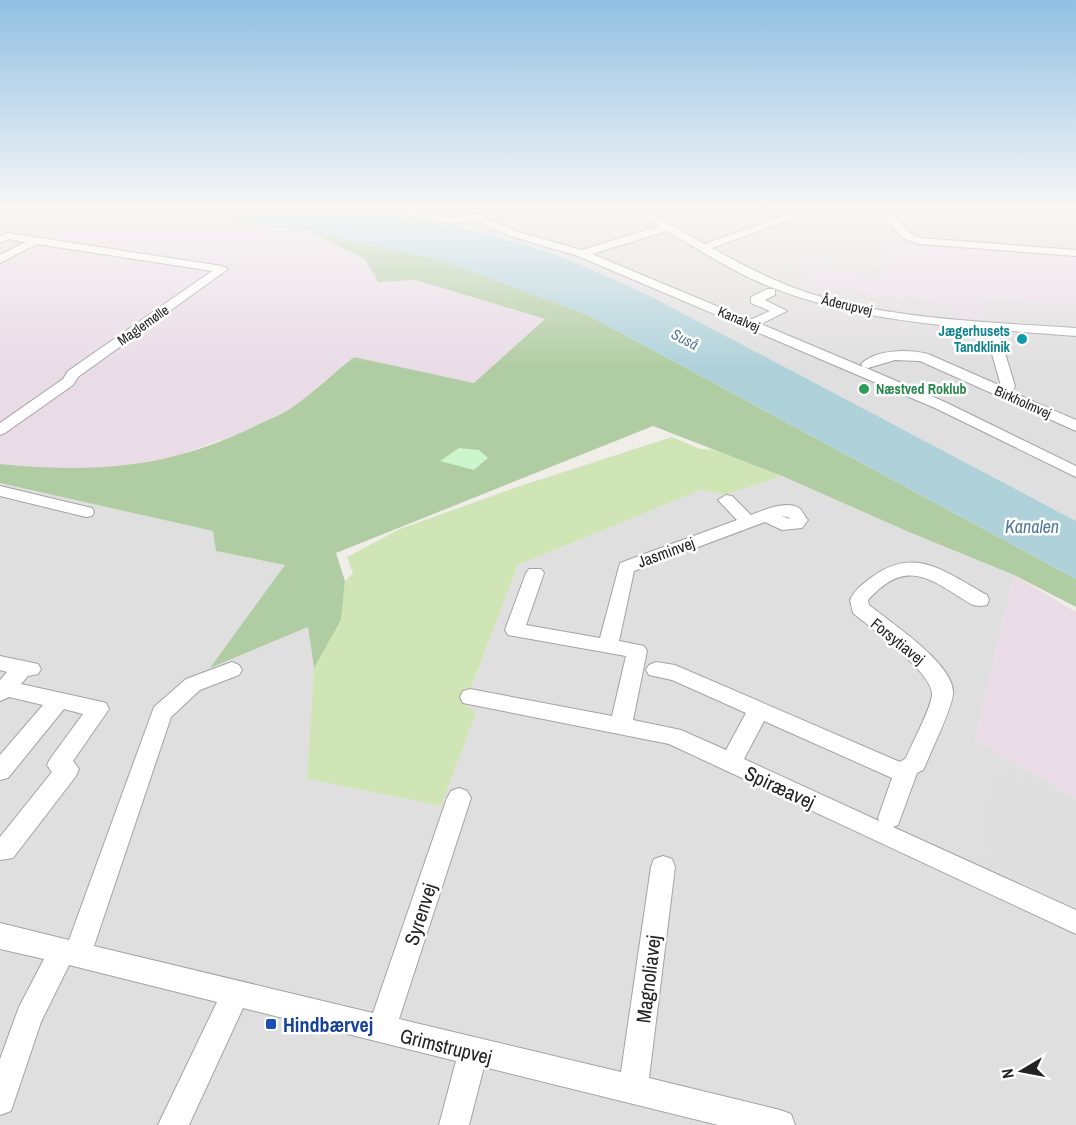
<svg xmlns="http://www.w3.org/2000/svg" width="1076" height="1125" viewBox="0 0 1076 1125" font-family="'Archivo Narrow',sans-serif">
	<rect width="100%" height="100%" fill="#f1eeea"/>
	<!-- residential -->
	<g fill="#e0dfdf">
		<path d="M 340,210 L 1076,210 L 1076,521 L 654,298 L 601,274 L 542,250 L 484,233 L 425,222 Z"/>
		<path d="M 782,476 L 909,532 L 1014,575 L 975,740 L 1076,798 L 1076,1125 L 0,1125 L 0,483 L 213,531 L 216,551 L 286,565 L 212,667 L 308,627 L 314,668 L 307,779 L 441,806 L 476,713 L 465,705 L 518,565 L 701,490 L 725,495 Z"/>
	</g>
	<!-- industrial -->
	<g fill="#e9dce7">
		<path d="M 0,210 L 158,210 L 309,232 L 366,259 L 378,282 L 416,280 L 545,319 L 474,383 L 354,357 L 292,408 L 240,433 L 169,459 L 115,468 L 52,469 L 0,464 Z"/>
		<path d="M 882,238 L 902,239 L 908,243 L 1076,255 L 1076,275 L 1073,275 L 1076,280 L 1076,304 L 977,299 L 984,319 L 948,317 L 951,305 L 904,296 L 902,300 L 832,286 L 829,293 L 805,288 L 814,269 L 786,263 L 798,253 L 888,266 Z"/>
		<path d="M 1014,575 L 1076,612 L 1076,798 L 975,740 Z"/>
	</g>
	<!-- grass -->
	<path fill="#cfe5b5" d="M 672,437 L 700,449 L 715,450 L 782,476 L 725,495 L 701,490 L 518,565 L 465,704 L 476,713 L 441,806 L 307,779 L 314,668 L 341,620 L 345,581 L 353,573 L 347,557 L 400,529 L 517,487 Z"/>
	<!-- forest -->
	<path fill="#b0cca2" d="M 309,232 L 442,260 L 588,315 L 1076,579 L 1076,607 L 1014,575 L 909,532 L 782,476 L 653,426 L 336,553 L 345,581 L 341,620 L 314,668 L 308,627 L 210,668 L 285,565 L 216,551 L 213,531 L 0,483 L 0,464 C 94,473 167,469 253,427 C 267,420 282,415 294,406 C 315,391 334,373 354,357 L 474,383 L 545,319 L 416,280 L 378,282 L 365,259 Z"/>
	<!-- park -->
	<path fill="#ccf5ce" d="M 459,448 L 479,450 L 488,458 L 474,470 L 440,461 Z"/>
	<!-- parking -->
	<g fill="#dedede">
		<path d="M 893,213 L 953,218 L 956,228 L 950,234 L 951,239 L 919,235 Z"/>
		<path d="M 663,233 L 684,242 L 683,247 L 661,254 L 642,246 L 624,251 L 628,254 L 620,258 L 608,252 Z"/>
		<path d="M 823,257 L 883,268 L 879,275 L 873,277 L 817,268 Z"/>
		<path d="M 1001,768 L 1076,802 L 1076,902 L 1040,890 L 990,866 L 985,852 L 991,801 Z"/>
	</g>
	<!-- water -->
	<path fill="#afd2da" d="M 158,210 C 218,210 280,207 340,210 C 406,215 478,229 541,250 C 580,263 617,281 654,298 L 1076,521 L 1076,579 L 588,315 L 442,260 L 309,232 Z"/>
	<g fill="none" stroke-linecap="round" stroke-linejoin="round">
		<!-- minor casing -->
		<g stroke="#a3a3a3" stroke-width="2">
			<g id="minor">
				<path d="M 385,210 L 410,210 L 452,218 L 476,214 L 518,232 L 582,250 L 659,226 L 633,210 L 646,210 L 704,244 L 800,210 L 816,210 L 712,248 C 744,266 777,283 812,294 C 897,320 988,322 1076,328 L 1076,336 L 998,330 L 1015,386 L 1012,392 L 1076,420 L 1076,431 L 920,361 L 895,360 L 868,368 L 864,367 L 945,402 L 1076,466 L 1076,477 L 935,408 L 578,256 L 510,236 L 475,220 L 452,224 ZM 667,231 C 700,250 733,272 768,286 C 838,314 911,323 985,329 L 1001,386 L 928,354 C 909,349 876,349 861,364 L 863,367 L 761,324 L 787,311 L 765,300 L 775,295 L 775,289 L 767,289 L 751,297 L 751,303 L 770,311 L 750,320 L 592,254 Z"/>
				<path d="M 877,210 L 888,210 L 911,234 L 921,238 L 1076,250 L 1076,256 L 919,244 L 903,238 Z"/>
				<path d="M 1068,210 L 1076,210 L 1076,214 Z"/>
				<path d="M 8,233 L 222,266 L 228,269 L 78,377 L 73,385 L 5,433 L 0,435 L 0,423 L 63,379 L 68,371 L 212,271 L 37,244 L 0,263 L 0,255 L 25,242 L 9,239 L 0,243 L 0,236 Z"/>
				<path d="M 0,486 L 92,508 L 94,512 L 92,516 L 86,517 L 0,496 Z"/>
				<path d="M 726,495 L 732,496 L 751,515 C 764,510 786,500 799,508 C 802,510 805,517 808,520 L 802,528 L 782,530 L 765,522 L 634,571 L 619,641 L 644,646 L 647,651 L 633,720 L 681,730 L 726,750 L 746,713 L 672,680 L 649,675 L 646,670 L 649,665 L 656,662 L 675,665 L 900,762 L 906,758 C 912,743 932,707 932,694 C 933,673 870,627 853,613 L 850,600 C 855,589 863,584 872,577 C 916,545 946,573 987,595 L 989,600 L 987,605 L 980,606 L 973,605 C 932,581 908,555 868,600 L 869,605 C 891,623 956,665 953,694 C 952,708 932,749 926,764 L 923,770 L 917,773 L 898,825 L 893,827 L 1076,910 L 1076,934 L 669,744 L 463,703 L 460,697 L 463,691 L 470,689 L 612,716 L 626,656 L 508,635 L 505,630 L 526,573 L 529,569 L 541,569 L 544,573 L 526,625 L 600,638 L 620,563 L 737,520 L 718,500 ZM 781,516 L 788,517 L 790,519 ZM 764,721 L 892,778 L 878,818 L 879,821 L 744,759 Z"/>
				<path d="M 0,656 L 38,664 L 41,669 L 38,674 L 28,676 L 21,684 L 98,701 L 106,703 L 109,709 L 73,761 L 79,769 L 76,776 L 13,858 L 0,860 L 0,837 L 52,772 L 47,765 L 50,759 L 83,714 L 64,709 L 8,778 L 0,780 L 0,755 L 43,705 L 9,697 L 0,701 L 0,680 L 7,672 L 0,670 Z"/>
				<path d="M 232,662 L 239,665 L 242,670 L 239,675 L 200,690 L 171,717 L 94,946 L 373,1013 L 447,798 L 451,791 L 459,788 L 467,791 L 471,798 L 399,1019 L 621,1072 L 651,867 L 654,859 L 663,856 L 672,859 L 675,867 L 649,1078 L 780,1110 L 791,1114 L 795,1125 L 718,1125 L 484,1067 L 469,1125 L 439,1125 L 456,1061 L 243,1008 L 189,1125 L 158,1125 L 217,1002 L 69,965 L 41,1022 L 11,1111 L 0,1115 L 0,1059 L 19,1007 L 44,959 L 0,949 L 0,923 L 69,940 L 154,707 L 186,679 Z"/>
			</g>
		</g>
		<!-- minor -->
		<use href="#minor" fill="#fff" fill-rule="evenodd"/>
	</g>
	<!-- sky -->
	<linearGradient id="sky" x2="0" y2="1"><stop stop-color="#91c0e2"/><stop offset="0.57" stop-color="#f9f7f6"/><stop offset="1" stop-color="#f9f7f6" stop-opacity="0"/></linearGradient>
	<rect width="1076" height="368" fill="url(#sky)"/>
	<!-- markers -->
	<circle fill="#0f9aa8" stroke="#fff" stroke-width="2" cx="1022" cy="339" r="6"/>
	<circle fill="#2e9e5b" stroke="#fff" stroke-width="2" cx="864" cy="389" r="6"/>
	<rect fill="#1a4fb4" stroke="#fff" stroke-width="2" x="265" y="1018" width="12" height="12" rx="3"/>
	<g text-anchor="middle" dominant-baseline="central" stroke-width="5" stroke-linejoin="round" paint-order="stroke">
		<!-- far-street labels -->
		<g font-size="14" fill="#222" stroke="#fff">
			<text transform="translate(847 305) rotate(13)">Åderupvej</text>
			<text transform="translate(739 319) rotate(23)">Kanalvej</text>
			<text transform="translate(143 325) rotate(-35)">Maglemølle</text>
			<text transform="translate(1023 402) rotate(24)">Birkholmvej</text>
		</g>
		<!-- far-culture labels -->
		<g font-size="14" font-weight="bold" fill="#0d838f" stroke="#fff" text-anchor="end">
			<text x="1010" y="331">Jægerhusets<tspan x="1010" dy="16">Tandklinik</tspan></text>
		</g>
		<!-- far-leisure labels -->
		<g font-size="14" font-weight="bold" fill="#27864d" stroke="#fff" text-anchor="start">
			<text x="876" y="389">Næstved Roklub</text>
		</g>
		<!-- far-water labels -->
		<g font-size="15" font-style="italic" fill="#4f789b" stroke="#fff">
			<text transform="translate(685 339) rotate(28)">Suså</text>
		</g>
		<!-- street labels -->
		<g font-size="16" fill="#222" stroke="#fff">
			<text transform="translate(666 552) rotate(-20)">Jasminvej</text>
			<text transform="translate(898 641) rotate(39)">Forsytiavej</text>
		</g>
		<!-- water labels -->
		<g font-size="18" font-style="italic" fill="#4f789b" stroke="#fff">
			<text x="1032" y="526">Kanalen</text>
		</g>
		<!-- near-street labels -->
		<g font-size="20" fill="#222" stroke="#fff">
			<text transform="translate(780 787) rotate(25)">Spiræavej</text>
			<text transform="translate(420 914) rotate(-72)">Syrenvej</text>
			<text transform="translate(648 979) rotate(-83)">Magnoliavej</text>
			<text transform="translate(446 1046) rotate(14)">Grimstrupvej</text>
		</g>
		<!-- near-transit labels -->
		<g font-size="20" font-weight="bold" fill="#164399" stroke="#fff" text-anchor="start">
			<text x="283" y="1024">Hindbærvej</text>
		</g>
	</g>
	<!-- north arrow -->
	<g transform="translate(1022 1071) rotate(260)" stroke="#ffffff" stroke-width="4.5" paint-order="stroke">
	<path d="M0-4.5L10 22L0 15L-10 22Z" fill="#222222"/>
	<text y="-9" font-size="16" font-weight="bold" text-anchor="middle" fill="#222222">N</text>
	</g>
</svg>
